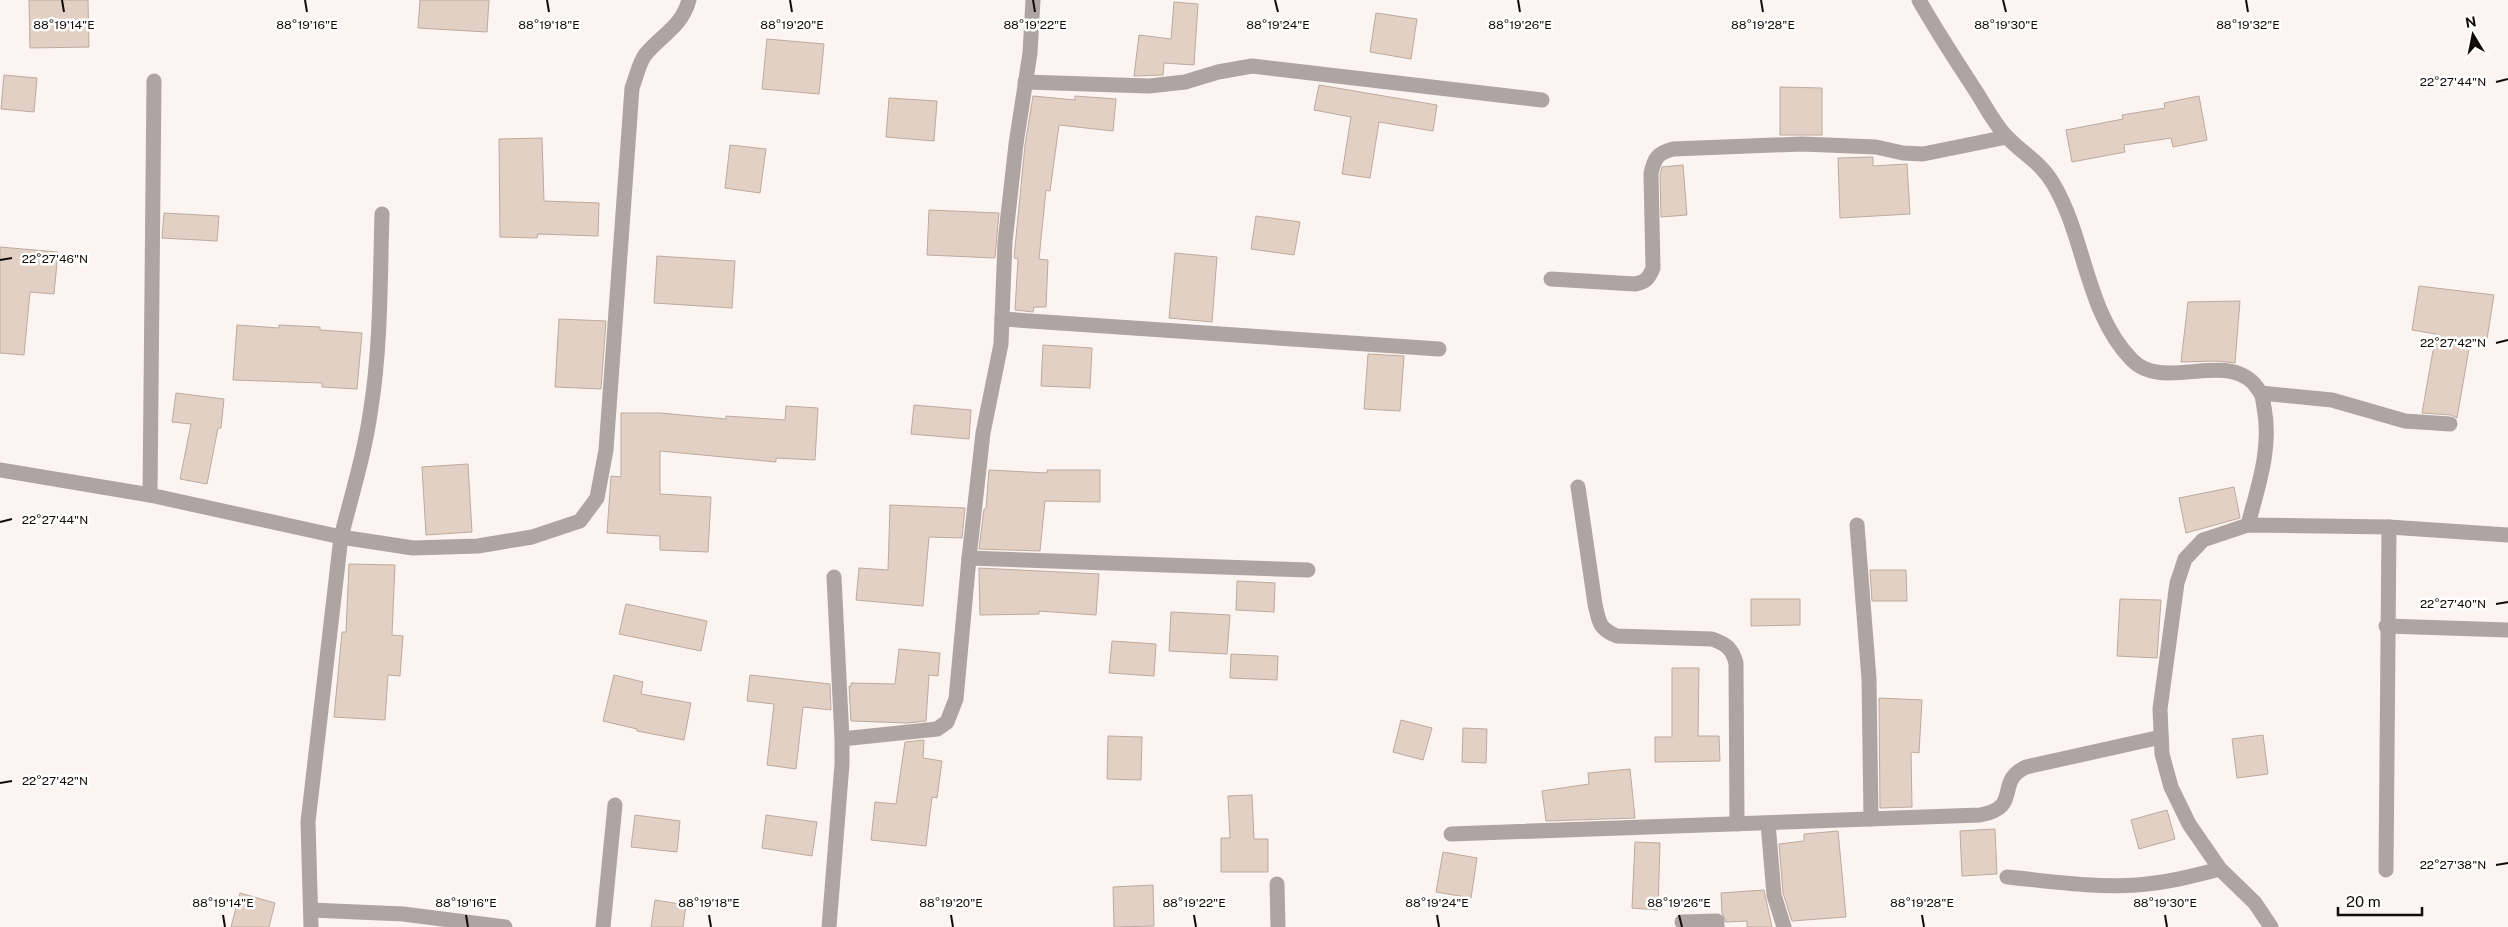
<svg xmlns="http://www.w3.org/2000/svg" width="2508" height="927" viewBox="0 0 2508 927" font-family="'Public Sans',sans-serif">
	<rect width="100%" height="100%" fill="#fcf4f0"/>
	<!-- building -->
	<g fill="#e3d0c4" stroke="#bcaa9f">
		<path d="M 29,0 L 88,0 L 89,47 L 30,48 Z"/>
		<path d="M 420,0 L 489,0 L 487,32 L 418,28 Z"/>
		<path d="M 1174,2 L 1198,4 L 1194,65 L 1164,63 L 1163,75 L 1134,76 L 1139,35 L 1171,39 Z"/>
		<path d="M 1376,13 L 1417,19 L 1411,59 L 1370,52 Z"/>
		<path d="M 767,39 L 824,44 L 819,94 L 762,89 Z"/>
		<path d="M 4,75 L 37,78 L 34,112 L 1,109 Z"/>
		<path d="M 1319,85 L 1437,105 L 1433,131 L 1379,122 L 1370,178 L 1342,174 L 1351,117 L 1314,110 Z"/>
		<path d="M 1780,87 L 1822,88 L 1822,135 L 1780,135 Z"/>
		<path d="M 1033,96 L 1075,100 L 1075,96 L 1116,99 L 1113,131 L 1059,125 L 1050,191 L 1046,190 L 1039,259 L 1048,260 L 1046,307 L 1034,307 L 1033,312 L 1015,310 L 1018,259 L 1014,258 L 1025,145 Z"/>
		<path d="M 2199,96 L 2207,140 L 2173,147 L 2171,138 L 2124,145 L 2125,152 L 2072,162 L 2066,130 L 2123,119 L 2122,115 L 2165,108 L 2164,103 Z"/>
		<path d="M 889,98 L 937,101 L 934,141 L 886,137 Z"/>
		<path d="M 542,138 L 544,201 L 599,203 L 598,236 L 538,234 L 537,238 L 500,237 L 499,139 Z"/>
		<path d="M 730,145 L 766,149 L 760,193 L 725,188 Z"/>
		<path d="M 1873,157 L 1873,166 L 1907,164 L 1910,214 L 1840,218 L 1838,158 Z"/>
		<path d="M 1683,165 L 1687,215 L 1661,217 L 1660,175 L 1662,167 Z"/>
		<path d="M 929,210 L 999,213 L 995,258 L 927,255 Z"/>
		<path d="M 164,213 L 219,216 L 217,241 L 162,238 Z"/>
		<path d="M 1256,216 L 1300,222 L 1294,255 L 1251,249 Z"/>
		<path d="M 0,247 L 58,252 L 54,294 L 30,292 L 24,355 L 0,353 Z"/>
		<path d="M 1175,253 L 1217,257 L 1212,322 L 1169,318 Z"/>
		<path d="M 657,256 L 735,261 L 732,308 L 654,303 Z"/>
		<path d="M 2419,286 L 2494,295 L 2487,339 L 2471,337 L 2457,418 L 2451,415 L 2422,413 L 2436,334 L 2412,330 Z"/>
		<path d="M 2240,301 L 2235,363 L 2216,361 L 2181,362 L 2188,302 Z"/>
		<path d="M 559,319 L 606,321 L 601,389 L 555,387 Z"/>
		<path d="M 237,325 L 279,328 L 279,325 L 320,327 L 320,330 L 362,333 L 357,389 L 322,387 L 322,383 L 233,380 Z"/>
		<path d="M 1043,345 L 1092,348 L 1090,388 L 1041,386 Z"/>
		<path d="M 1368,354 L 1404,356 L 1400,411 L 1364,409 Z"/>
		<path d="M 176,393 L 224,399 L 221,428 L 218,428 L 207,484 L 180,479 L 191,424 L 172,422 Z"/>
		<path d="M 914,405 L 971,410 L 969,439 L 911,434 Z"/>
		<path d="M 786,406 L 818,408 L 815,460 L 776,458 L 776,462 L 660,451 L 660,494 L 711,497 L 708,552 L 660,550 L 660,536 L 607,533 L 611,476 L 621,477 L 621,413 L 660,413 L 726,419 L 726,416 L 785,420 Z"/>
		<path d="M 468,464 L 472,532 L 426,535 L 422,467 Z"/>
		<path d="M 989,470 L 1047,473 L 1047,470 L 1100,470 L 1100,502 L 1045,501 L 1040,551 L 979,549 L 984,509 L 986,509 Z"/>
		<path d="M 2234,487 L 2240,518 L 2186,533 L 2179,498 Z"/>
		<path d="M 890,505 L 965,508 L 962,538 L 929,537 L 923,606 L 856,600 L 859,568 L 888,570 Z"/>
		<path d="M 349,564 L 395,565 L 392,635 L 403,636 L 400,676 L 388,675 L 385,720 L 334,717 L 342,632 L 346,632 Z"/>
		<path d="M 979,568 L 1099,574 L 1096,615 L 1039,611 L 1039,614 L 980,615 Z"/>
		<path d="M 1870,570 L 1906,570 L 1907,601 L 1872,601 Z"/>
		<path d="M 1237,581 L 1275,583 L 1274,612 L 1236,610 Z"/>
		<path d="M 1751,599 L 1800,599 L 1800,625 L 1751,626 Z"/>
		<path d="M 2120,599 L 2161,600 L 2157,658 L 2117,656 Z"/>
		<path d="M 626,604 L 707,621 L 701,651 L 619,634 Z"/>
		<path d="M 1171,612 L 1230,615 L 1227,654 L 1169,651 Z"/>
		<path d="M 1112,641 L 1156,644 L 1154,676 L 1109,673 Z"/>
		<path d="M 899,649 L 940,653 L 938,676 L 929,675 L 926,721 L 907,723 L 851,721 L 849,686 L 851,687 L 851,683 L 895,684 Z"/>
		<path d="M 1231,654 L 1278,656 L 1277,680 L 1230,678 Z"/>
		<path d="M 1672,668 L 1699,668 L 1698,736 L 1719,736 L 1720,761 L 1655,762 L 1655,737 L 1672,737 Z"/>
		<path d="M 614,675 L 643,682 L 641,694 L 691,703 L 684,740 L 637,731 L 637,729 L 603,721 Z"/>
		<path d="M 750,675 L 830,684 L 831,710 L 803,707 L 796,769 L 767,765 L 774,704 L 747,701 Z"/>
		<path d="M 1879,698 L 1922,700 L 1919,753 L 1911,752 L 1912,807 L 1880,808 Z"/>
		<path d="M 1401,720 L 1432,728 L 1423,760 L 1393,752 Z"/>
		<path d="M 1463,728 L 1487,729 L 1486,763 L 1462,762 Z"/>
		<path d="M 2263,735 L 2268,774 L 2237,778 L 2232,739 Z"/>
		<path d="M 1108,736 L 1142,737 L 1141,780 L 1107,779 Z"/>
		<path d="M 924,740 L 923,758 L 942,761 L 937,798 L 932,797 L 926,846 L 871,840 L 875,802 L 896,804 L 905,742 Z"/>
		<path d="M 1630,769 L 1635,818 L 1546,821 L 1542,791 L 1589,784 L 1588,773 Z"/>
		<path d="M 1252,795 L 1254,839 L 1268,839 L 1268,872 L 1221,872 L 1221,838 L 1230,838 L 1228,796 Z"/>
		<path d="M 2167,810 L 2175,839 L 2139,849 L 2131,820 Z"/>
		<path d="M 635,815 L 680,821 L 677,852 L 631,847 Z"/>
		<path d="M 766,815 L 817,822 L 812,856 L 762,848 Z"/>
		<path d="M 1995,829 L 1997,874 L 1962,876 L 1960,831 Z"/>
		<path d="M 1838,831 L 1846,917 L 1792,921 L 1783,893 L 1779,844 L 1804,841 L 1804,834 Z"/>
		<path d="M 1635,842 L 1660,843 L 1658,910 L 1632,908 Z"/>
		<path d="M 1443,852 L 1477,858 L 1471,898 L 1436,892 Z"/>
		<path d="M 1153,885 L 1154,926 L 1114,927 L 1113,887 Z"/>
		<path d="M 1764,890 L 1772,927 L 1747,927 L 1747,921 L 1726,922 L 1722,913 L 1721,893 Z"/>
		<path d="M 240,893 L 275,903 L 269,927 L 231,927 Z"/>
		<path d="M 655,900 L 686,905 L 683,927 L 651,927 Z"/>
	</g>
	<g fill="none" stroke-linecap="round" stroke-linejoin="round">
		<!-- street -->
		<g stroke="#aea5a2" stroke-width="15">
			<path d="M 1919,0 C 1937,32 1957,62 1977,93 C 1986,107 1995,125 2007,137 C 2023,154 2042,163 2054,185 C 2086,240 2086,313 2132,360 C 2165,394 2233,345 2260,392 C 2263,396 2263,402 2264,407 C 2272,448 2258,486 2248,525"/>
			<path d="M 1025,82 L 1149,86 L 1185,82 L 1218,72 L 1252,66 L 1542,100"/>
			<path d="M 1551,279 L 1635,284 C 1646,282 1649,278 1653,268 L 1651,174 C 1654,158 1658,153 1673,149 L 1802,144 L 1876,147 L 1903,153 L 1923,154 L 2007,137"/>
			<path d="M 1002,319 L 1439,349"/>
			<path d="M 2261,393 L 2332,400 L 2405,421 L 2450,424"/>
			<path d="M 0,470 L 150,495 L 341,537 C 352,494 365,452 371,408 C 381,344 380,278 382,214"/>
			<path d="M 1578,487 L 1595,604 C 1599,622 1599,629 1617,636 L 1712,639 C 1726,644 1732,648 1736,663 L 1737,824"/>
			<path d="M 150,495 L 154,81"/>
			<path d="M 1857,525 L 1869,679 L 1871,819"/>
			<path d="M 969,558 L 1308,570"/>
			<path d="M 834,577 L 842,739"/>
			<path d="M 2386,626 L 2508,630"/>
			<path d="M 1768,823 L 1774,895 L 1784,927"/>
			<path d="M 1451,834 L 1980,815 C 2023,807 1994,782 2026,767 L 2161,737"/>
			<path d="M 2386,870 L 2389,527"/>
			<path d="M 2007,877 C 2049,881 2094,888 2137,885 C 2166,883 2193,876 2220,869"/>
			<path d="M 1277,884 L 1278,927"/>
			<path d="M 311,910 L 403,914 L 505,927"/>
			<path d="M 1682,922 L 1717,921 L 1717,927"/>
			<path d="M 311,927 L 308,822 L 341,537 L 413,548 L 478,546 L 532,537 L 580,521 L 597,498 L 606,450 L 632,88 C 636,78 639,63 645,55 C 662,34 681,28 689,0"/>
			<path d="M 603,927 L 615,805"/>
			<path d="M 829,927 L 842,764 L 842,739 L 937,729 L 947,722 L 956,699 L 969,558 L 983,433 L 1001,344 L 1005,242 L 1016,144 L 1030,53 L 1033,0"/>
			<path d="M 2271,927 L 2255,903 L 2220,869 L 2189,824 L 2171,787 L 2162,754 L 2160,709 L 2177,583 L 2185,559 L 2203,540 L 2248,525 L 2389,527 L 2508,535"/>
		</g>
	</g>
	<!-- ticks -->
	<path fill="none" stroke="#110a07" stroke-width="2" d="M 62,0 L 64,12M 305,0 L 307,12M 547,0 L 549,12M 790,0 L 792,12M 1033,0 L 1035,12M 1275,0 L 1278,12M 1518,0 L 1520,12M 1761,0 L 1763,12M 2003,0 L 2006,12M 2246,0 L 2248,12M 2496,82 L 2508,79M 0,260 L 12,258M 2496,343 L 2508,340M 0,522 L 12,519M 2496,604 L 2508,602M 0,783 L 12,781M 2496,865 L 2508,863M 223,915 L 225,927M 466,915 L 468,927M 709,915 L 711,927M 951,915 L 953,927M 1194,915 L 1196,927M 1437,915 L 1439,927M 1679,915 L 1682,927M 1922,915 L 1924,927M 2165,915 L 2167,927"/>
	<g font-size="12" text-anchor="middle" fill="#110a07" stroke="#fff" stroke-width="5" stroke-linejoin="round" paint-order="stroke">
		<text x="64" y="29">88°19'14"E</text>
		<text x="307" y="29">88°19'16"E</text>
		<text x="549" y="29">88°19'18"E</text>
		<text x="792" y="29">88°19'20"E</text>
		<text x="1035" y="29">88°19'22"E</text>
		<text x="1278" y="29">88°19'24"E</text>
		<text x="1520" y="29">88°19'26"E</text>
		<text x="1763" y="29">88°19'28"E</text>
		<text x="2006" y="29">88°19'30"E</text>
		<text x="2248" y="29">88°19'32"E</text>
		<text x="2453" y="86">22°27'44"N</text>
		<text x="55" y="263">22°27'46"N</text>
		<text x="2453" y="347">22°27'42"N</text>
		<text x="55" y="524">22°27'44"N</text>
		<text x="2453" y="608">22°27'40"N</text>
		<text x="55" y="785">22°27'42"N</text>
		<text x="2453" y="869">22°27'38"N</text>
		<text x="223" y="907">88°19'14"E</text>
		<text x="466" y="907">88°19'16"E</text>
		<text x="709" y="907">88°19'18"E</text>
		<text x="951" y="907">88°19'20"E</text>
		<text x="1194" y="907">88°19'22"E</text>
		<text x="1437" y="907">88°19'24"E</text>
		<text x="1679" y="907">88°19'26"E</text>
		<text x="1922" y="907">88°19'28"E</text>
		<text x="2165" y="907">88°19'30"E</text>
	</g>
	<!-- north arrow -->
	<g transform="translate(2473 35) rotate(350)" stroke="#ffffff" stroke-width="4" paint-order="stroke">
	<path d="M0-4L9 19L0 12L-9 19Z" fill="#110a07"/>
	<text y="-8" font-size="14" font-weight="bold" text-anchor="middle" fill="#110a07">N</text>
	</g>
	<!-- scale -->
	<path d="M2338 907v8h84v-8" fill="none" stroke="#110a07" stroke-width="2.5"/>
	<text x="2346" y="907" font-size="15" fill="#110a07" stroke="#ffffff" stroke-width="4" paint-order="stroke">20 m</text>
</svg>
